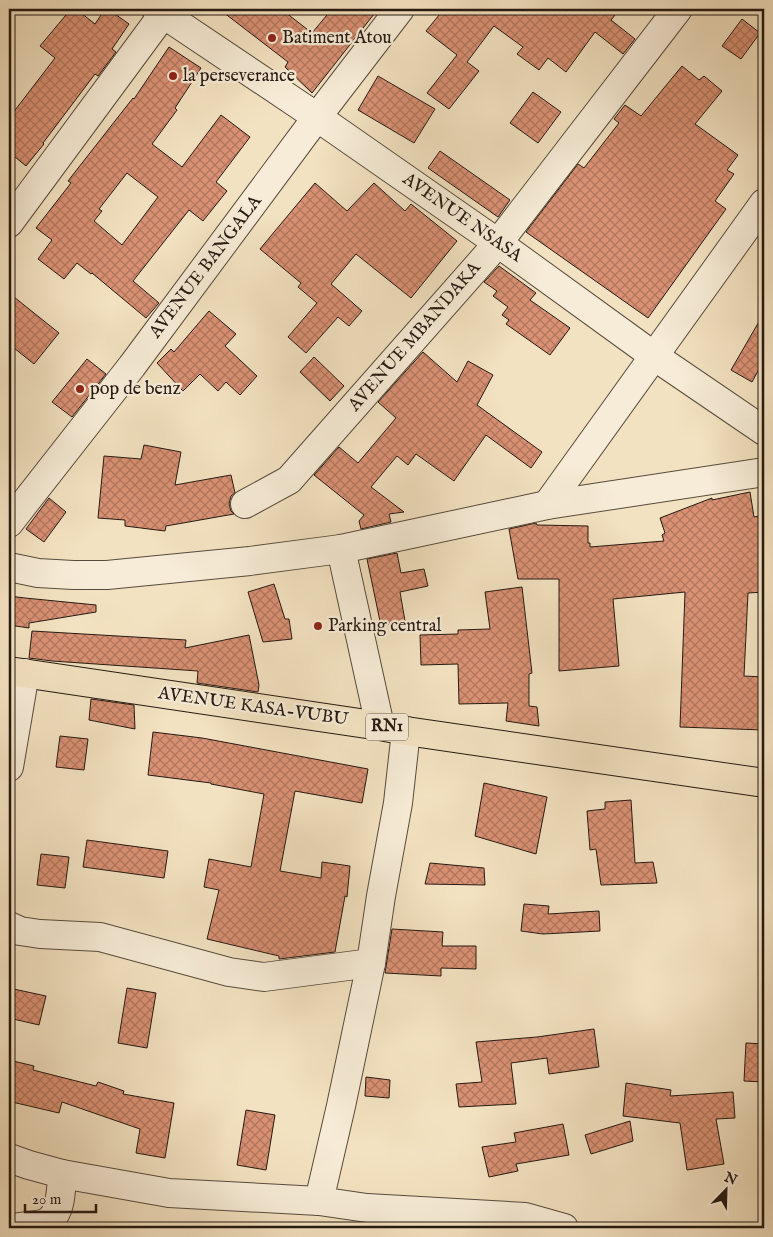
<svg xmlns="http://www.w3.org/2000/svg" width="773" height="1237" viewBox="0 0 773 1237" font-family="'IM FELL English',serif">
	<defs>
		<pattern id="building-cross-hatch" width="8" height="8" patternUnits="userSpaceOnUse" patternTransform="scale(1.25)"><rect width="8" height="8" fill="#da9174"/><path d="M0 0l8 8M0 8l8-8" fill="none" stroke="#b1765e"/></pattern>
	</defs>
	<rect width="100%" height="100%" fill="#f3e2c1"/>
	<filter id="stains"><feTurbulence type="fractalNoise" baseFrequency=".004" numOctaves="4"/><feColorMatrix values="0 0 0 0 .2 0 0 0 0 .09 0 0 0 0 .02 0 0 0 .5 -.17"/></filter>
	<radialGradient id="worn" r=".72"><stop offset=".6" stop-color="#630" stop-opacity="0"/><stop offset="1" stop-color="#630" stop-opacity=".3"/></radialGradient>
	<!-- building -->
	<g fill="url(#building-cross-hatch)" stroke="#251911" fill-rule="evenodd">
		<path d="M 71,9 L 76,9 L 95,24 L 105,9 L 108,9 L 129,24 L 112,49 L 116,52 L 98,76 L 95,74 L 43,143 L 44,144 L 26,166 L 9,152 L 9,118 L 55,58 L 40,46 Z"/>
		<path d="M 219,9 L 281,9 L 312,33 L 332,9 L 378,9 L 312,93 L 285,67 L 288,62 Z"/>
		<path d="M 444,9 L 620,9 L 611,20 L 635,39 L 623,54 L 595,32 L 566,72 L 548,58 L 539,70 L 517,54 L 523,47 L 494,26 L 467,62 L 479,71 L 449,109 L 427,93 L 457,55 L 426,31 Z"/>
		<path d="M 742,19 L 760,33 L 741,59 L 722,46 Z"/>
		<path d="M 169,47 L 201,68 L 175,108 L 177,110 L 152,144 L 182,167 L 221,115 L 250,137 L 216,182 L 227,191 L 203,221 L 189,210 L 133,281 L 159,303 L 146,318 L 92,273 L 91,274 L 77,263 L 64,279 L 38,259 L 52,240 L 36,228 L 71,183 L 68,181 L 133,98 L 134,99 ZM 127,173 L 158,197 L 122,245 L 94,221 L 102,211 L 99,209 Z"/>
		<path d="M 682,66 L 699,80 L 704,76 L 722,91 L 695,124 L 738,155 L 727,170 L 734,174 L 715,201 L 726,209 L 648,318 L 526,232 L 578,164 L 584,168 L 619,123 L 614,119 L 625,105 L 641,116 Z"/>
		<path d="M 378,76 L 435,109 L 414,143 L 358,110 Z"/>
		<path d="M 533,92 L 561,112 L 538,143 L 510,123 Z"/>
		<path d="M 440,151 L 510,200 L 498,217 L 428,168 Z"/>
		<path d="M 315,183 L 347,211 L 374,183 L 405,211 L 411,204 L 457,241 L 411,298 L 356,254 L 331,284 L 362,311 L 349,326 L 338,317 L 306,353 L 288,337 L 317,303 L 298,287 L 301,283 L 260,249 Z"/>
		<path d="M 499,266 L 536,293 L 530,300 L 570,328 L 550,355 L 506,324 L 509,320 L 502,315 L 508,307 L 493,296 L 497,291 L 484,282 Z"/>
		<path d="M 9,293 L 59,333 L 34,364 L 9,344 Z"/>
		<path d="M 209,311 L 236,334 L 225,346 L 257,376 L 240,395 L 226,382 L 218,391 L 200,374 L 183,391 L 157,363 L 171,349 L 174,352 Z"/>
		<path d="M 764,313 L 764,360 L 752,382 L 731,370 Z"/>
		<path d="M 423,352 L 457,382 L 468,361 L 493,375 L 477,405 L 542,452 L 531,468 L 486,435 L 454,481 L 416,454 L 408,465 L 397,456 L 371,487 L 404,512 L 389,514 L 391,522 L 361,529 L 359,521 L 364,515 L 314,475 L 339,447 L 358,463 L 396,418 L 378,402 Z"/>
		<path d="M 314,357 L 344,386 L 330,401 L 300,372 Z"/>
		<path d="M 87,359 L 106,374 L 72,417 L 52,402 Z"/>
		<path d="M 144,445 L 181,452 L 175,485 L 231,475 L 235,493 L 231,496 L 229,504 L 231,511 L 234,514 L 166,526 L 165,531 L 125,526 L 125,520 L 98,518 L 104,456 L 141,459 Z"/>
		<path d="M 750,492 L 754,517 L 764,515 L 764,592 L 748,593 L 744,676 L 764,677 L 763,730 L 680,727 L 685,592 L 613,599 L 619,666 L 559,671 L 559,579 L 518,579 L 509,529 L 536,523 L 537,525 L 588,526 L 588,543 L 590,543 L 590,547 L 664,541 L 662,535 L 665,533 L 660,518 L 712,498 L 712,500 Z"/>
		<path d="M 49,498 L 66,512 L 44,542 L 26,529 Z"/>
		<path d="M 397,553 L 401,573 L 424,569 L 428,586 L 400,592 L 405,621 L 381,626 L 367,559 Z"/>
		<path d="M 274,584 L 285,619 L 289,619 L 292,639 L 263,642 L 248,592 Z"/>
		<path d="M 522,587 L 532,673 L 529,674 L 529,706 L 537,707 L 539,726 L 506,721 L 508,703 L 459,704 L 458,664 L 421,665 L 420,635 L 458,634 L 458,630 L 490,629 L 485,592 Z"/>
		<path d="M 9,596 L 25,598 L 96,605 L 96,612 L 29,623 L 29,628 L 9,625 Z"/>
		<path d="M 32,631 L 186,640 L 185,648 L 249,635 L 259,685 L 258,692 L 197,683 L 198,671 L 52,661 L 29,658 Z"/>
		<path d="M 91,699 L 134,705 L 135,729 L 89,720 Z"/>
		<path d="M 153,732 L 202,738 L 368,769 L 362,803 L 295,791 L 280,871 L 321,878 L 322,862 L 350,866 L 347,897 L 345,896 L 335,952 L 279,959 L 279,956 L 207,939 L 219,890 L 204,887 L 209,859 L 251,867 L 264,794 L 211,784 L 211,783 L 148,775 Z"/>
		<path d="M 60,736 L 88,739 L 84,770 L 56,767 Z"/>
		<path d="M 484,783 L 547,797 L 536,854 L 475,836 Z"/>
		<path d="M 631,800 L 635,863 L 653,862 L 657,883 L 601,885 L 596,849 L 590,850 L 587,811 L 605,809 L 605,802 Z"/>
		<path d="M 87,840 L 168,851 L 164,878 L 83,867 Z"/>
		<path d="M 41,854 L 69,857 L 65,888 L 37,885 Z"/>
		<path d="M 430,863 L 484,868 L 485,885 L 425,884 Z"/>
		<path d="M 524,904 L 549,906 L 548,914 L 599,911 L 600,931 L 543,934 L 521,931 Z"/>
		<path d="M 392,929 L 443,932 L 442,946 L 476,946 L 476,969 L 441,968 L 441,976 L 385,973 Z"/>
		<path d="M 9,988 L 46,996 L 39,1025 L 9,1018 Z"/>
		<path d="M 127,988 L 156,993 L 147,1048 L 118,1043 Z"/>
		<path d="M 594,1029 L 599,1067 L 549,1074 L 547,1058 L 511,1063 L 516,1104 L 459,1107 L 456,1084 L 482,1082 L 476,1042 L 537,1037 Z"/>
		<path d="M 746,1043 L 764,1044 L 764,1082 L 744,1081 Z"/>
		<path d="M 9,1060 L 34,1066 L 33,1070 L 96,1086 L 98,1082 L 124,1091 L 123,1094 L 174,1103 L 165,1158 L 136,1153 L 140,1129 L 62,1102 L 59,1113 L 12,1102 L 13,1098 L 9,1097 Z"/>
		<path d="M 366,1077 L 390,1080 L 389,1098 L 365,1096 Z"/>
		<path d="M 626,1083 L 671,1090 L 670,1096 L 733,1092 L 735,1118 L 716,1119 L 724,1164 L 687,1170 L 680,1123 L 623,1116 Z"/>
		<path d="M 246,1110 L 275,1115 L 266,1170 L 237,1165 Z"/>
		<path d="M 630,1121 L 633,1141 L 591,1154 L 585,1135 Z"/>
		<path d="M 563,1124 L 569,1155 L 516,1164 L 518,1171 L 489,1177 L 482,1147 L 516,1142 L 514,1133 Z"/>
	</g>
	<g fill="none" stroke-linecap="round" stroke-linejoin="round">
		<!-- minor casing -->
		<g stroke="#584b3d" stroke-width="30">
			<g id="minor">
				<path d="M 156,9 L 317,117 L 498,243 L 654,356 L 764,431"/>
				<path d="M 9,223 L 167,9"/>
				<path d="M 245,504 L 289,480 L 498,243 L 678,9"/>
				<path d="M 547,505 L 764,203"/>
				<path d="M 9,523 L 132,366 L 317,117 L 400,9"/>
				<path d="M 341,549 L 380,726"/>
				<path d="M 9,567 L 38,573 L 73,575 L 107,575 L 250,561 L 341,549 L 547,505 L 764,472"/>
				<path d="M 9,767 L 25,673"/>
				<path d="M 9,926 L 20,931 L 40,934 L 100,937 L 229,972 L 264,977 L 371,963"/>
				<path d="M 9,1158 L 29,1165 L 62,1174 L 169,1193 L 319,1201 L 367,1208 L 525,1217 L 564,1228"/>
				<path d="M 319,1201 L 341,1106 L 371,963 L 381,896 L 398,803 L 406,731"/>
				<path d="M 14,1228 C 24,1226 35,1226 45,1223 C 62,1216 61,1189 62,1174"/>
			</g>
		</g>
		<!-- highway casing -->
		<g stroke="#251911" stroke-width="30">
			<path id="highway" d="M 9,671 L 380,726 L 406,731 L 764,783"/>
		</g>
		<!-- minor -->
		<use href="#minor" stroke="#f7ecd7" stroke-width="28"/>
		<!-- highway -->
		<use href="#highway" stroke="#f3e2c1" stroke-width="28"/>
	</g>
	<!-- markers -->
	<g fill="#8f2418" stroke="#f7ecd7" stroke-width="2">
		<circle cx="272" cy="38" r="5"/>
		<circle cx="173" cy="76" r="5"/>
		<circle cx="80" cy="389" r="5"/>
		<circle cx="318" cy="626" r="5"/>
	</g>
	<g text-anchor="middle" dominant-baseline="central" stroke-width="4.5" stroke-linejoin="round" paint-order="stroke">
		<!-- shield labels -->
		<rect fill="#f7ecd7" stroke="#64584c" stroke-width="1" x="366" y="713.5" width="42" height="27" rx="4"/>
		<g font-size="16" font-weight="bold" fill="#251911">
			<text x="387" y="727">RN1</text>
		</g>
		<!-- poi labels -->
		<g font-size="18" fill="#251911" stroke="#f7ecd7" text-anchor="start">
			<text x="282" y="38">Batiment Atou</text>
			<text x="183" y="76">la perseverance</text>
			<text x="90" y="389">pop de benz</text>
			<text x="328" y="626">Parking central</text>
		</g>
		<!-- street labels -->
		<g font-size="18" fill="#251911" stroke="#f7ecd7">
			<text transform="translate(462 218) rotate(35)">AVENUE NSASA</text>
			<text transform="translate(206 267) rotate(-53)">AVENUE BANGALA</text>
			<text transform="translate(415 337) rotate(-49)">AVENUE MBANDAKA</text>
			<text transform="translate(253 707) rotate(8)">AVENUE KASA-VUBU</text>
		</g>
	</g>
	<!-- margin -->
	<rect width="773" height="1237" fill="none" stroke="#f3e2c1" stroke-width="30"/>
	<rect x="10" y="10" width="753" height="1217" fill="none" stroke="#251911" stroke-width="2.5"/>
	<rect x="15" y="15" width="743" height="1207" fill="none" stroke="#251911"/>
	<!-- north arrow -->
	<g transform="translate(726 1190) rotate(23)" stroke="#f7ecd7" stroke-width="4" paint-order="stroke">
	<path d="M0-4L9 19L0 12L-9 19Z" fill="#251911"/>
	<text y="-8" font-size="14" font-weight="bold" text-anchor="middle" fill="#251911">N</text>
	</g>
	<!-- scale -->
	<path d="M25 1204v8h71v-8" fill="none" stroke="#251911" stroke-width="2.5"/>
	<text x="32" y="1204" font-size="15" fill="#251911" stroke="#f7ecd7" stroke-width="4" paint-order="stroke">20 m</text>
	<rect width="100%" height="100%" filter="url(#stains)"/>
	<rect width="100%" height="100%" fill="url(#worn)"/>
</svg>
